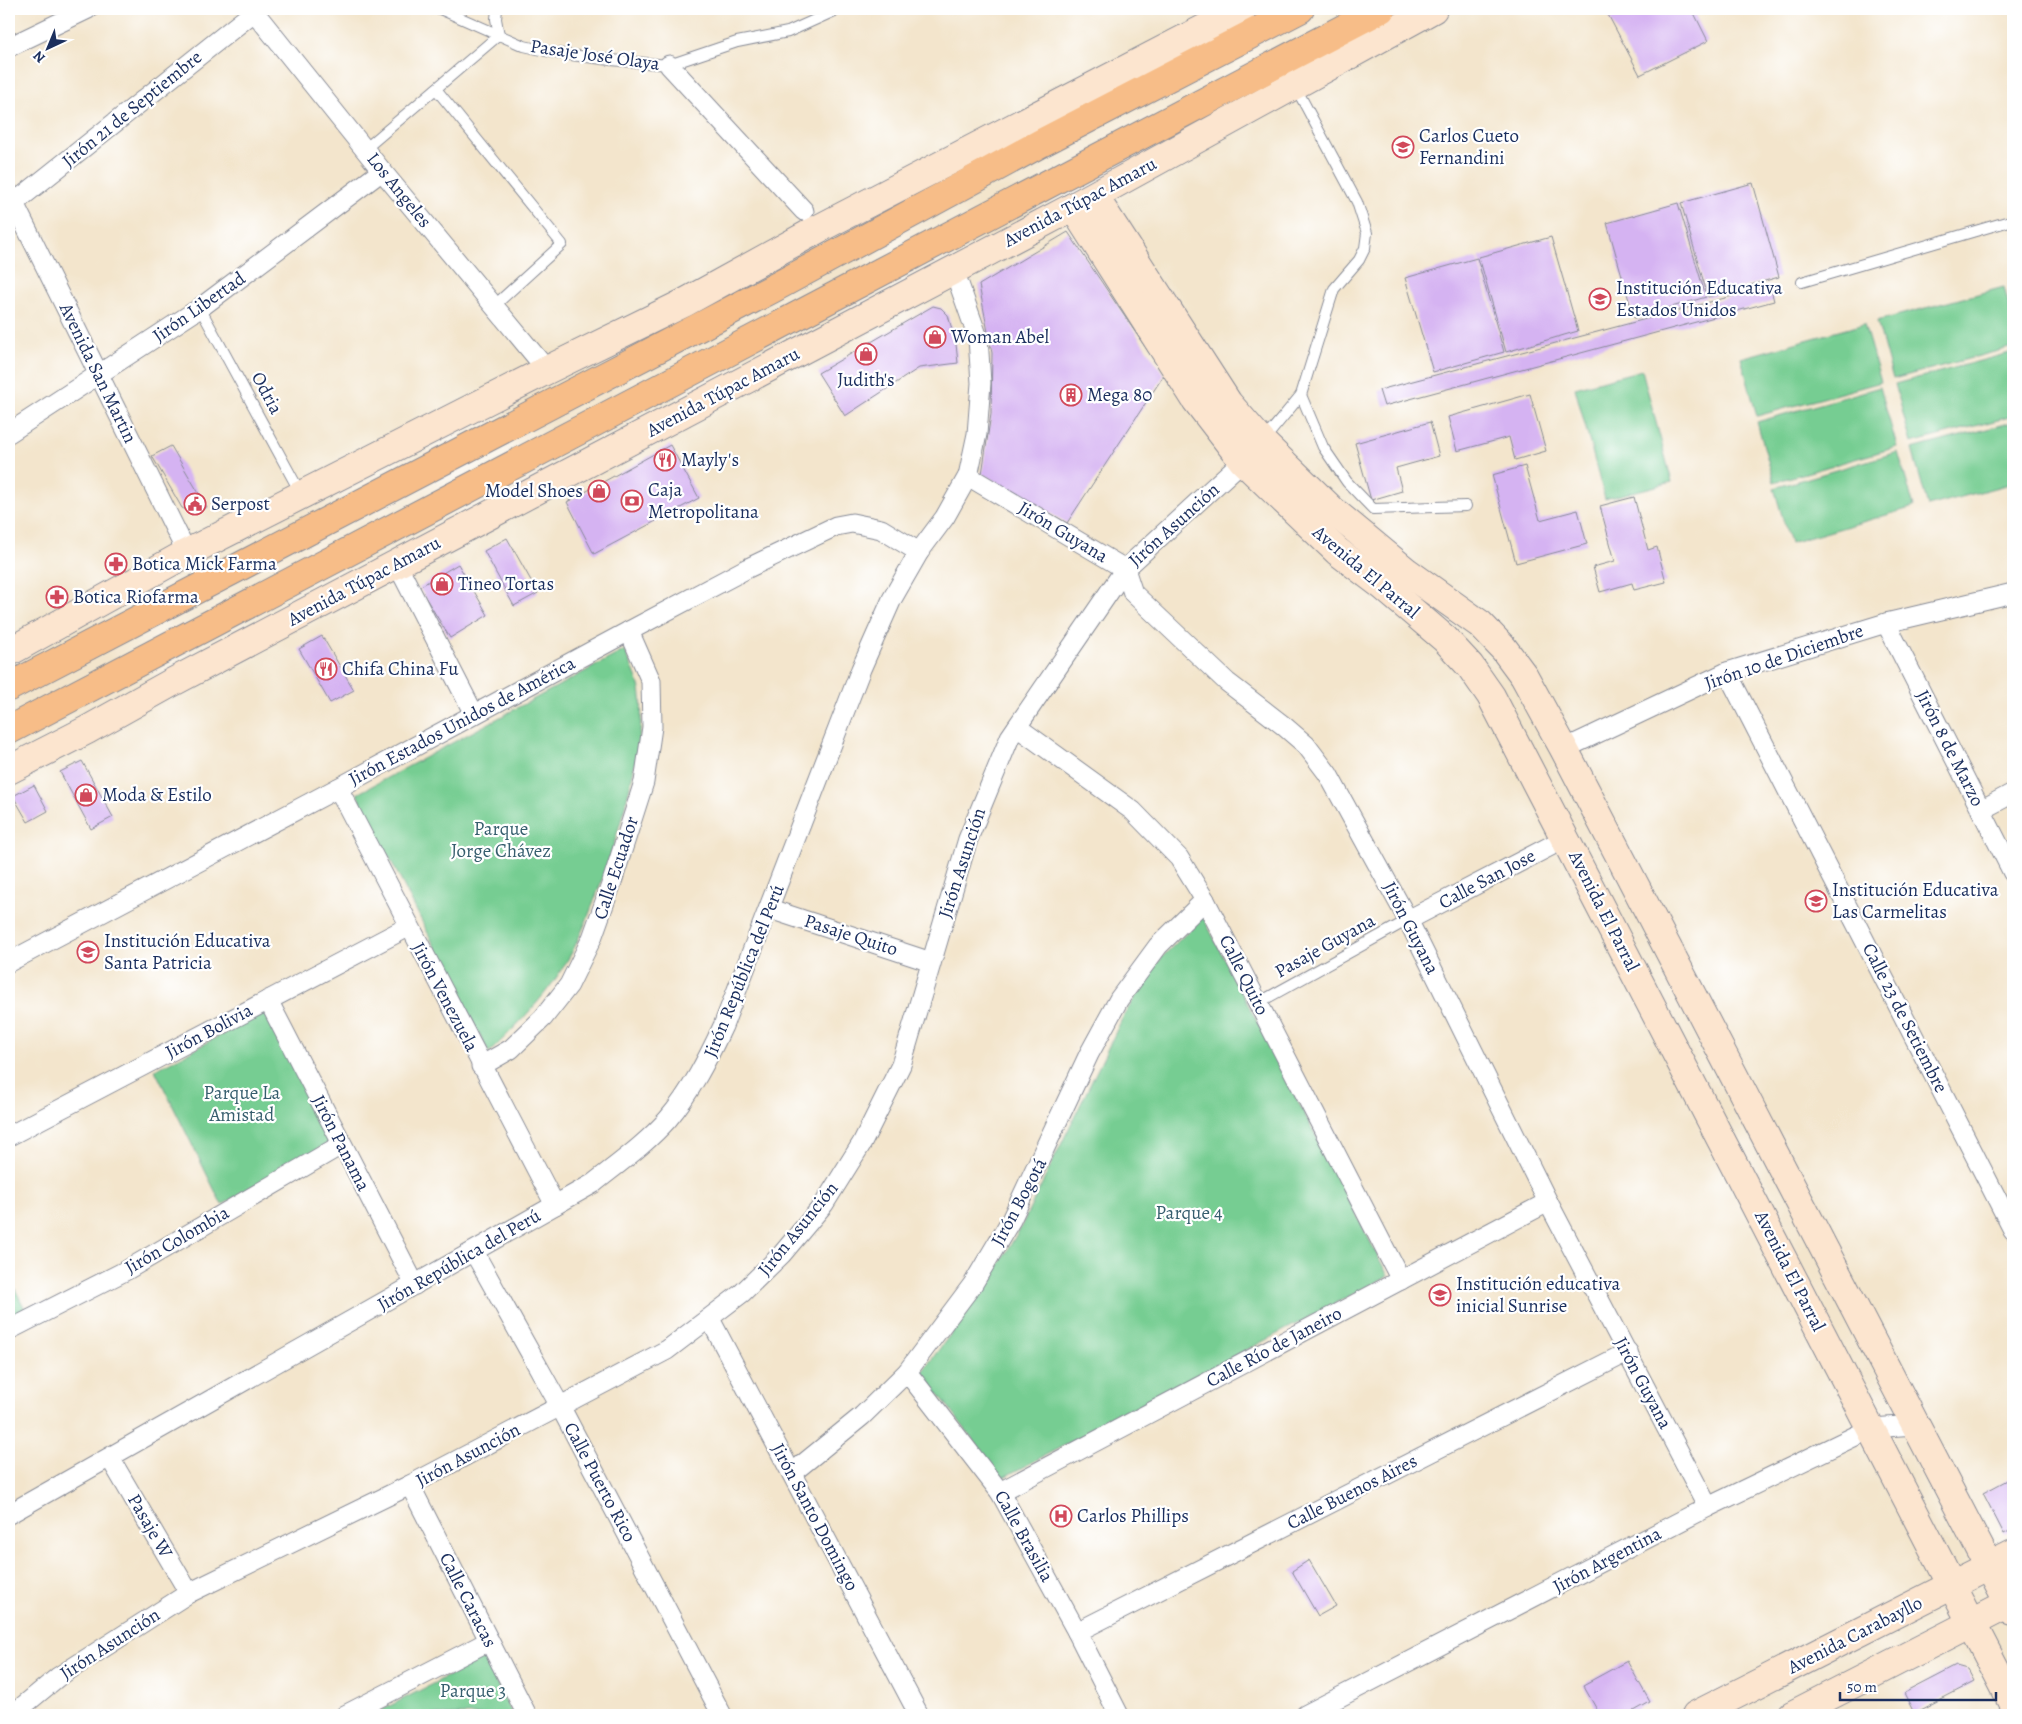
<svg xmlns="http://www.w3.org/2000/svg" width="2022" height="1724" viewBox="0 0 2022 1724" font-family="Alegreya,serif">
	<rect width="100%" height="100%" fill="#fff"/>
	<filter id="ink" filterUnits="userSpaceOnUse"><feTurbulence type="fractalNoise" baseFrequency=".02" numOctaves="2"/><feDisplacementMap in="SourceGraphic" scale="10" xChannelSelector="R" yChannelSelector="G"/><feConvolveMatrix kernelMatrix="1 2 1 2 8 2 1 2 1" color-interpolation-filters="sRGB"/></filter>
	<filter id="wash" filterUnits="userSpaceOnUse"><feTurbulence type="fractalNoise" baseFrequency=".0096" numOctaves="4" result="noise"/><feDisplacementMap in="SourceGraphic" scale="20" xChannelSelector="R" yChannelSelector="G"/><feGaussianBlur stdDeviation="1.12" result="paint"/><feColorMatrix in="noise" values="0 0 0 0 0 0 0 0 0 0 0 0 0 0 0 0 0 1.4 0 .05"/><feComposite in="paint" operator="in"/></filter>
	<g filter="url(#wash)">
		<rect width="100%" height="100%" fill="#f3e5cc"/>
		<!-- green -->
		<g fill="#76cd92" stroke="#487e78">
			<path d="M 2004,287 L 2013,322 L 2013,347 L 1893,379 L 1877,321 Z"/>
			<path d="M 1864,324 L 1881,382 L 1757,416 L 1741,358 Z"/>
			<path d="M 2013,352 L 2013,416 L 1911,443 L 1895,384 Z"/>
			<path d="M 1642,370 L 1672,482 L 1605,499 L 1575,388 Z"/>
			<path d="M 1880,387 L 1897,447 L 1774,482 L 1757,422 Z"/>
			<path d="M 2013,422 L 2013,483 L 1928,506 L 1912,449 Z"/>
			<path d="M 1898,452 L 1914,507 L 1790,543 L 1774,488 Z"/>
			<path d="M 625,650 C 630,663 637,676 640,689 C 651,747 599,901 571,954 C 550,993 519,1023 489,1053 L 357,794 Z"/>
			<path d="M 1203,917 L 1388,1276 L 1002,1478 L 922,1372 L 984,1290 L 1021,1227 L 1124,1015 L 1162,957 Z"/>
			<path d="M 265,1012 L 332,1141 L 222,1205 L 155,1070 Z"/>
			<path d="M 9,1277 L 28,1315 L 9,1324 Z"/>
			<path d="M 483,1658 L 513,1715 L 372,1715 Z"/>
		</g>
		<g id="blocks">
			<!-- building -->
			<g fill="#d5b3f2">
				<path d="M 1605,9 L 1692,9 L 1708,41 L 1640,75 Z"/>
				<path d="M 1753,183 L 1779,277 L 1708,297 L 1681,203 Z"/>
				<path d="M 1678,203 L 1706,297 L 1634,318 L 1607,223 Z"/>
				<path d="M 1068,232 L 1164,375 L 1067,523 L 982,474 L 991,414 L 992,353 L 979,285 Z"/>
				<path d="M 1551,237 L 1578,331 L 1506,352 L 1479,257 Z"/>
				<path d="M 1477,258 L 1504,352 L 1433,372 L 1405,278 Z"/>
				<path d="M 1770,286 L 1774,301 L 1384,406 L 1379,390 Z"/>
				<path d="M 933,306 L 941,308 L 948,315 L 956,344 L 958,363 L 919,368 L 845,416 L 818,373 Z"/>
				<path d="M 1530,394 L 1546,451 L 1515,460 L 1509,437 L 1457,451 L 1448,417 Z"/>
				<path d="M 1430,422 L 1439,456 L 1396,468 L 1402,491 L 1371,500 L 1355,443 Z"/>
				<path d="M 670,445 L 699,498 L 594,554 L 567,502 Z"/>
				<path d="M 171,446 L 207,507 L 195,514 L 182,508 L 152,456 Z"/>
				<path d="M 1525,466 L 1540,520 L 1578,510 L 1587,544 L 1516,563 L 1492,475 Z"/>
				<path d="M 1634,497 L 1648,550 L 1657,547 L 1666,582 L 1634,590 L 1632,583 L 1600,592 L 1593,567 L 1615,561 L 1600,506 Z"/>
				<path d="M 507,538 L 538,593 L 514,606 L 484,551 Z"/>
				<path d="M 458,564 L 488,615 L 450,638 L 419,587 Z"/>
				<path d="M 322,636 L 354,690 L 330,703 L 299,649 Z"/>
				<path d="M 82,761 L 113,817 L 91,829 L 60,772 Z"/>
				<path d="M 34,785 L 48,811 L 28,822 L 13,796 Z"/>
				<path d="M 2013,1477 L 2013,1529 L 2004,1534 L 1983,1493 Z"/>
				<path d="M 1309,1560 L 1336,1606 L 1318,1616 L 1292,1571 Z"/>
				<path d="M 1627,1661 L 1650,1702 L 1627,1715 L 1600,1715 L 1583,1685 Z"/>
				<path d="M 1956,1666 L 1967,1669 L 1974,1682 L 1914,1713 L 1904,1693 Z"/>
			</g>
		</g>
	</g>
	<g filter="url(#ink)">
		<use href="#blocks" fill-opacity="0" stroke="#878a95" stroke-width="1"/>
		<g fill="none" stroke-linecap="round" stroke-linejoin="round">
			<!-- lane casing -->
			<g stroke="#878a95" stroke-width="12">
				<g id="lane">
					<path d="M 440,9 L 524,46 L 555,53 L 611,60 L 669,65 L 737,42 L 788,32 L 839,9"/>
					<path d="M 497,9 L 496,19 L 499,35"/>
					<path d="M 436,89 L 562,244 L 494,306"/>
					<path d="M 365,149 L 499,35"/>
					<path d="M 1802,282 L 2013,220"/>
					<path d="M 200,308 L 301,494"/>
					<path d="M 1301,395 L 1323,447 L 1347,482 L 1373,509 L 1466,506"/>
					<path d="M 1263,441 L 1301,395 L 1334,289 L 1359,260 L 1365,248 L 1367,233 L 1357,202 L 1295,86"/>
					<path d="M 1258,1003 L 1408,920"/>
				</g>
			</g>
			<!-- street casing -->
			<g stroke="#878a95" stroke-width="21">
				<g id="street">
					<path d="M 252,9 L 382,171 L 547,370"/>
					<path d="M 9,47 L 88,9"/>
					<path d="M 669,65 L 804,211"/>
					<path d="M 9,193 L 187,553"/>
					<path d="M 9,207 L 255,11"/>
					<path d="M 9,433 L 200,308 L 382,171"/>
					<path d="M 968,476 L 1125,569 L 1133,593 L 1227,682 L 1284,726 L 1306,745 L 1328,774 L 1408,920 L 1548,1202 L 1708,1507"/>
					<path d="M 397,564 L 474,714"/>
					<path d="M 1886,623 L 2013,873"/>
					<path d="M 1727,672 L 2013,1230"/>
					<path d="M 1017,727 L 1133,811 L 1179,858 L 1205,900 L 1401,1280"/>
					<path d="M 1564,749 L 1727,672 L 1886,623 L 2013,593"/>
					<path d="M 338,788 L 555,1205"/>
					<path d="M 1981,810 L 2013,793"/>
					<path d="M 770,909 L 931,962"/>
					<path d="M 1408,920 L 1566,838"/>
					<path d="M 9,962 L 338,788 L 629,631 L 748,568 L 836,526 L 852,523 L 881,529 L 919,552"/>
					<path d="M 268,1000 L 415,1285"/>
					<path d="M 481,1066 L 511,1049 L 543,1018 L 569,985 L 592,938 L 612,882 L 644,782 L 652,727 L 651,681 L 629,631"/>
					<path d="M 9,1136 L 408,927"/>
					<path d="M 474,1252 L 560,1406 L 722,1715"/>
					<path d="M 710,1319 L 919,1715"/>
					<path d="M 9,1330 L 127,1270 L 341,1145"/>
					<path d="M 907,1372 L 1000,1492 L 1077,1632 L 1119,1715"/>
					<path d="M 110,1458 L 189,1593"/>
					<path d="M 792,1473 L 862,1416 L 907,1372 L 973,1284 L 1011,1220 L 1089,1054 L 1119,999 L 1158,946 L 1205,900"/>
					<path d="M 410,1485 L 527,1715"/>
					<path d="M 1000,1492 L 1548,1202"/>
					<path d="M 9,1514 L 594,1183 C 619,1163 647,1143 668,1119 C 691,1092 708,1058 723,1026 L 861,669 L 892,599 L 919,552 L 945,517 L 968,476 L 977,434 L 981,383 L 978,338 L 954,270"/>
					<path d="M 1077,1632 L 1628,1352"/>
					<path d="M 12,1715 L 58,1677 L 189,1593 L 410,1485 L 667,1350 L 742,1293 L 782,1254 L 824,1204 L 862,1143 L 901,1065 L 968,839 L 1010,737 L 1125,569 L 1250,454"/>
					<path d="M 345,1715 L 489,1641"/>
					<path d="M 1305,1715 L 1708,1507 L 1872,1428 L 1915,1425"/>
				</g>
			</g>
			<!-- secondary casing -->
			<g stroke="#878a95" stroke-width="30">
				<g id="secondary">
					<path d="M 1094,196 L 1228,403 L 1262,442 L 1332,510 L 1407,572 L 1480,624 L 1504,649 L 1524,676 L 1564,749 L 2013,1612"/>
					<path d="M 1073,207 L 1196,400 L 1243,461 L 1337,551 L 1383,586 L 1445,639 L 1470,666 L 1491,696 L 2013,1703"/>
					<path d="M 9,652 L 187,553 L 547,370 L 684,303 L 820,228 L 1242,9"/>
					<path d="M 9,770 L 87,730 L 171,683 L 1073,207 L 1433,9"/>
					<path d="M 1696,1715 L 2013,1554"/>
					<path d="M 1792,1715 L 2013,1602"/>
				</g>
			</g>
			<!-- highway casing -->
			<g stroke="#878a95" stroke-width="30">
				<g id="highway">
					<path d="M 9,687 L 772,289 L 1041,143 L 1300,9"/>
					<path d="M 9,730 L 1381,9"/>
				</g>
			</g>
			<!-- lane -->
			<use href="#lane" stroke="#fff" stroke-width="10"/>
			<!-- street -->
			<use href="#street" stroke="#fff" stroke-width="19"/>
			<!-- secondary -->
			<use href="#secondary" stroke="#fce5cf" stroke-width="28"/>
			<!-- highway -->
			<use href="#highway" stroke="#f7bd88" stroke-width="28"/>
		</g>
	</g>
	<!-- icons -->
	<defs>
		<g id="school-ring" transform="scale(1.125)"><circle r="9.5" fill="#fff" stroke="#d1495b" stroke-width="1.5"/><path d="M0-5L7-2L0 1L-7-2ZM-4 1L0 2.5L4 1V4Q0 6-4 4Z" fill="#d1495b"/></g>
		<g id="shop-ring" transform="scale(1.125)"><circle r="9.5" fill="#fff" stroke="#d1495b" stroke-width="1.5"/><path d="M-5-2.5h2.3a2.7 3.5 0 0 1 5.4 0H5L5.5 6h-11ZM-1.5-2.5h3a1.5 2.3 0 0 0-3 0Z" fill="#d1495b"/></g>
		<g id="building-ring" transform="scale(1.125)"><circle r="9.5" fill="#fff" stroke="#d1495b" stroke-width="1.5"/><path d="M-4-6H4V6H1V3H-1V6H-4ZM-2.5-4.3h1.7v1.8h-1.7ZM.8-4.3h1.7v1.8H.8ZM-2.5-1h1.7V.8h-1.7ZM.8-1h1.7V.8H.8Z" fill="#d1495b"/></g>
		<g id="restaurant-ring" transform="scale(1.125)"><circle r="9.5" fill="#fff" stroke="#d1495b" stroke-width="1.5"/><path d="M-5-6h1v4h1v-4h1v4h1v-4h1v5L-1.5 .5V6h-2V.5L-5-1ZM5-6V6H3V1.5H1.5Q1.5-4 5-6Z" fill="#d1495b"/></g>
		<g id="bank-ring" transform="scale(1.125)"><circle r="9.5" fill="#fff" stroke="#d1495b" stroke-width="1.5"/><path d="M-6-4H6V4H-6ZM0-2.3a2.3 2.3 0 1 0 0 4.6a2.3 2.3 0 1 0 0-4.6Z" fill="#d1495b"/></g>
		<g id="civic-ring" transform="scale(1.125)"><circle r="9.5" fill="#fff" stroke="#d1495b" stroke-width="1.5"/><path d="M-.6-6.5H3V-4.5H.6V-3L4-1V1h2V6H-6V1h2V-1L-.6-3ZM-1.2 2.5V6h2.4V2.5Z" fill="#d1495b"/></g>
		<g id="pharmacy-ring" transform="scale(1.125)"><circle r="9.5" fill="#fff" stroke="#d1495b" stroke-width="1.5"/><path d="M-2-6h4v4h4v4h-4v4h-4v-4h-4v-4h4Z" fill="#d1495b"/></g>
		<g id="hospital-ring" transform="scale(1.125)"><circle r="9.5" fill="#fff" stroke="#d1495b" stroke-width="1.5"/><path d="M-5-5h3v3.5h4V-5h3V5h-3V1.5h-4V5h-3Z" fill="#d1495b"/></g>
	</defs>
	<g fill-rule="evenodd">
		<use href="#school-ring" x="1403" y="147"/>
		<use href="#school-ring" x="1600" y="299"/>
		<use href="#shop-ring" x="935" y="337"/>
		<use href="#shop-ring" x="866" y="354"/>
		<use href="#building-ring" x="1071" y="395"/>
		<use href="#restaurant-ring" x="665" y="460"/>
		<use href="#shop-ring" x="599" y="491"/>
		<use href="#bank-ring" x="632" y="501"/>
		<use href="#civic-ring" x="195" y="504"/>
		<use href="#pharmacy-ring" x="116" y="564"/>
		<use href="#shop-ring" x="442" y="584"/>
		<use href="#pharmacy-ring" x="57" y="597"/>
		<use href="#restaurant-ring" x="326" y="669"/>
		<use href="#shop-ring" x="86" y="795"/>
		<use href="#school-ring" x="1816" y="901"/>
		<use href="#school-ring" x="88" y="952"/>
		<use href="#school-ring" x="1440" y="1295"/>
		<use href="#hospital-ring" x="1061" y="1516"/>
	</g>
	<g text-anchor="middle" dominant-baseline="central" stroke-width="4.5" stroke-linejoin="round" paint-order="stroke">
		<!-- street labels -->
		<g font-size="19" fill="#1b2f5e" stroke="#fff">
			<text transform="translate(595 55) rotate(8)">Pasaje José Olaya</text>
			<text transform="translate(132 109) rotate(-39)">Jirón 21 de Septiembre</text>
			<text transform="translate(399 190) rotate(51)">Los Angeles</text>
			<text transform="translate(1080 202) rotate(-28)">Avenida Túpac Amaru</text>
			<text transform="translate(199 307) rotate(-35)">Jirón Libertad</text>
			<text transform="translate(98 373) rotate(64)">Avenida San Martin</text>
			<text transform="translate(723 392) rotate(-28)">Avenida Túpac Amaru</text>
			<text transform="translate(267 393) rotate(62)">Odria</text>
			<text transform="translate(1174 525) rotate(-42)">Jirón Asunción</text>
			<text transform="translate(1063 532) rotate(31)">Jirón Guyana</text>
			<text transform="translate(1366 572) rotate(40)">Avenida El Parral</text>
			<text transform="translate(364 581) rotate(-28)">Avenida Túpac Amaru</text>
			<text transform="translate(1784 657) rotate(-19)">Jirón 10 de Diciembre</text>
			<text transform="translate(462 721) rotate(-28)">Jirón Estados Unidos de América</text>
			<text transform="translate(1950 748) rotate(63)">Jirón 8 de Marzo</text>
			<text transform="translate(962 863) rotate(-72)">Jirón Asunción</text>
			<text transform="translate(616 868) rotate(-72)">Calle Ecuador</text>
			<text transform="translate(1487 879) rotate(-28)">Calle San Jose</text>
			<text transform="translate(1604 911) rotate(63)">Avenida El Parral</text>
			<text transform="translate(1411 928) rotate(63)">Jirón Guyana</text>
			<text transform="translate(851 935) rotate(18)">Pasaje Quito</text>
			<text transform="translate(1325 946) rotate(-29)">Pasaje Guyana</text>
			<text transform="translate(744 971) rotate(-68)">Jirón República del Perú</text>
			<text transform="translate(1244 975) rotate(63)">Calle Quito</text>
			<text transform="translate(445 997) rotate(62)">Jirón Venezuela</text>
			<text transform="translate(1905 1018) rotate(63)">Calle 23 de Setiembre</text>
			<text transform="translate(209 1031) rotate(-28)">Jirón Bolivia</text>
			<text transform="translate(341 1143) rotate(63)">Jirón Panama</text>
			<text transform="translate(1019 1202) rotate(-62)">Jirón Bogotá</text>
			<text transform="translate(798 1229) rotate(-51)">Jirón Asunción</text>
			<text transform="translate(177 1240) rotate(-30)">Jirón Colombia</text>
			<text transform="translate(459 1260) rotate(-30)">Jirón República del Perú</text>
			<text transform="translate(1790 1271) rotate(63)">Avenida El Parral</text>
			<text transform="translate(1274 1347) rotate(-28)">Calle Río de Janeiro</text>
			<text transform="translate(1643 1383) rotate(62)">Jirón Guyana</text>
			<text transform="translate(468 1455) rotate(-28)">Jirón Asunción</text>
			<text transform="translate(600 1482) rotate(62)">Calle Puerto Rico</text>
			<text transform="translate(1352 1492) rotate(-27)">Calle Buenos Aires</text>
			<text transform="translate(815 1517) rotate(62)">Jirón Santo Domingo</text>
			<text transform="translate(150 1526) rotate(60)">Pasaje W</text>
			<text transform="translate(1024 1536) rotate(61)">Calle Brasilia</text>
			<text transform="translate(1607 1560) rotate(-28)">Jirón Argentina</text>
			<text transform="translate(468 1600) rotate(63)">Calle Caracas</text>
			<text transform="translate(1855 1635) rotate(-27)">Avenida Carabayllo</text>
			<text transform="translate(110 1644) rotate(-33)">Jirón Asunción</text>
		</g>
		<!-- poi labels -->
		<g font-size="19" fill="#1b2f5e" stroke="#fff" text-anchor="start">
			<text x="1419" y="136">Carlos Cueto<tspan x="1419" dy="22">Fernandini</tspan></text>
			<text x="1616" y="288">Institución Educativa<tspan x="1616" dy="22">Estados Unidos</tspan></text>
			<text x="951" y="337">Woman Abel</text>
			<text x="866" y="380" text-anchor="middle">Judith's</text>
			<text x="1087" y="395">Mega 80</text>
			<text x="681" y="460">Mayly's</text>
			<text x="648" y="490">Caja<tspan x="648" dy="22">Metropolitana</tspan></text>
			<text x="583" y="491" text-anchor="end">Model Shoes</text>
			<text x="211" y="504">Serpost</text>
			<text x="132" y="564">Botica Mick Farma</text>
			<text x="458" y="584">Tineo Tortas</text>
			<text x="73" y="597">Botica Riofarma</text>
			<text x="342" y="669">Chifa China Fu</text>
			<text x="102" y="795">Moda &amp; Estilo</text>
			<text x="1832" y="890">Institución Educativa<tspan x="1832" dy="22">Las Carmelitas</tspan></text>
			<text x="104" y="941">Institución Educativa<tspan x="104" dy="22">Santa Patricia</tspan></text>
			<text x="1456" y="1284">Institución educativa<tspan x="1456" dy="22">inicial Sunrise</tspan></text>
			<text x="1077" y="1516">Carlos Phillips</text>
		</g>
		<!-- park labels -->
		<g font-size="19" fill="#365e6e" stroke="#fff">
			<text x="501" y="829">Parque<tspan x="501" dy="22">Jorge Chávez</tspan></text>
			<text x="242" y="1093">Parque La<tspan x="242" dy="22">Amistad</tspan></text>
			<text x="1189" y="1213">Parque 4</text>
			<text x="473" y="1691">Parque 3</text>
		</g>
	</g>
	<!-- margin -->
	<rect width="2022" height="1724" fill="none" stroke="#fff" stroke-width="30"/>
	<!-- north arrow -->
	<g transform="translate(48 48) rotate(224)" stroke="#ffffff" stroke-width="4" paint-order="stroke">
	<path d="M0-4L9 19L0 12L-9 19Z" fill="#1b2f5e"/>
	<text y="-8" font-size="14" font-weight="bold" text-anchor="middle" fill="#1b2f5e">N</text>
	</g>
	<!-- scale -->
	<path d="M1840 1692v8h156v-8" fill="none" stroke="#1b2f5e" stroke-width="2.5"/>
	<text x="1847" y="1692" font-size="15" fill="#1b2f5e" stroke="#ffffff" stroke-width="4" paint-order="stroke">50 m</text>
</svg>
